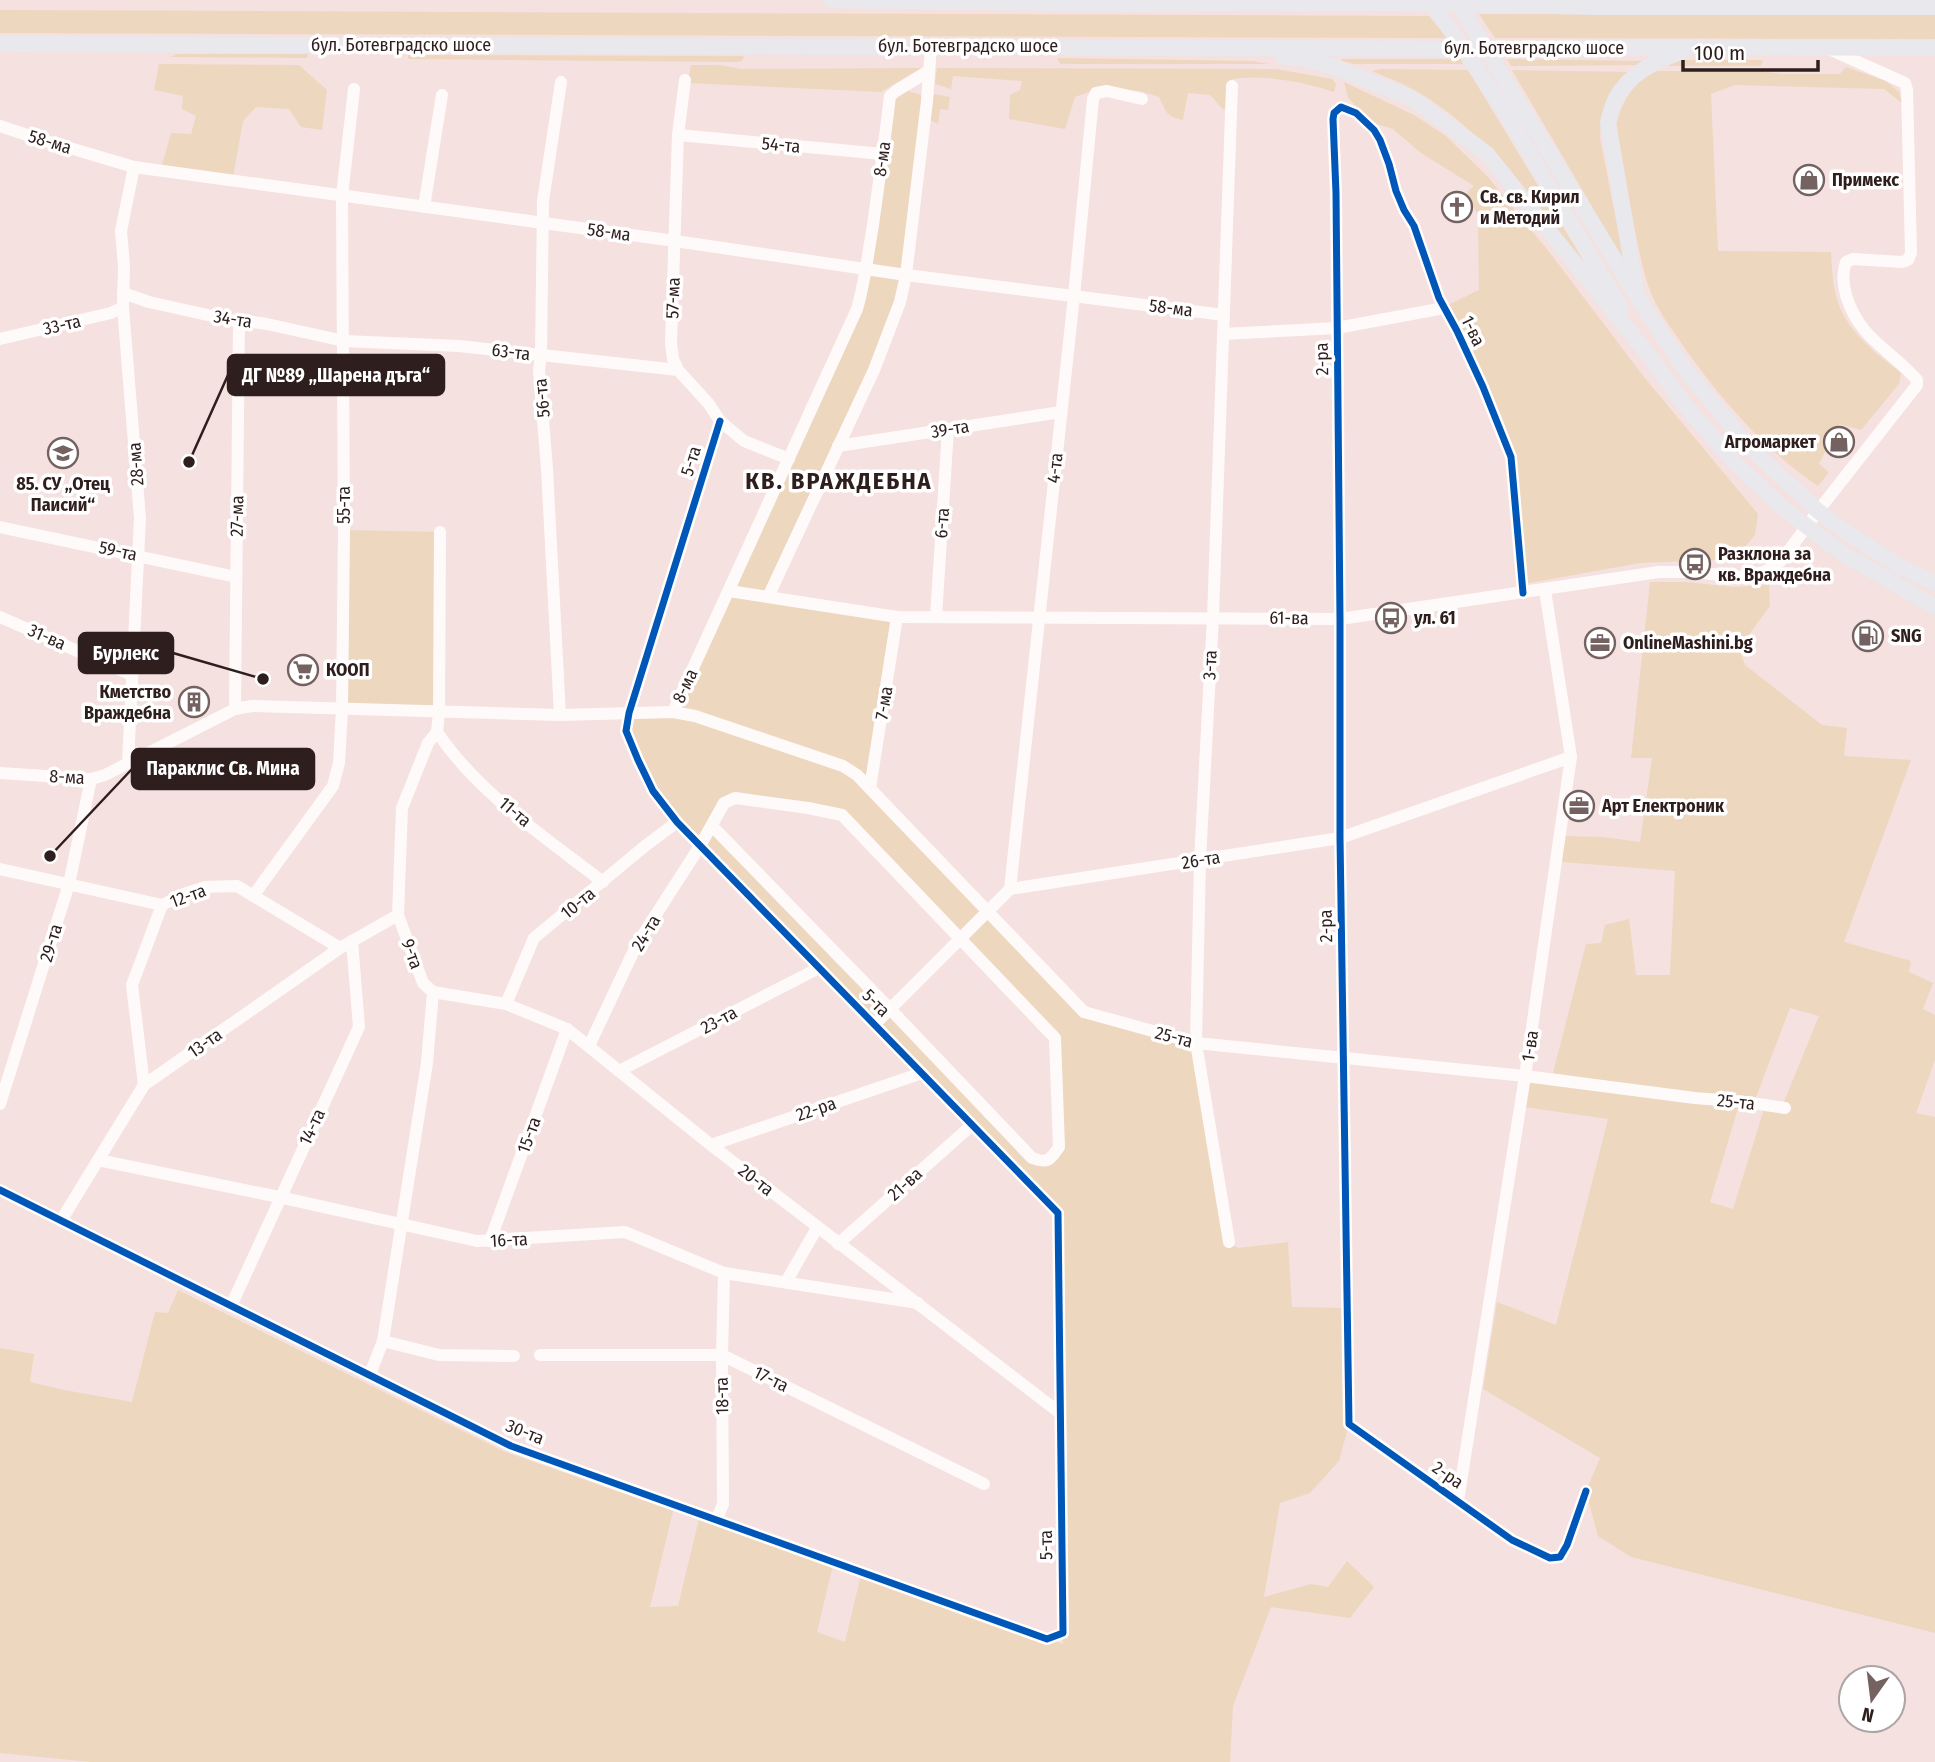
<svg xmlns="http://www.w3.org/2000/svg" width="1935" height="1762" viewBox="0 0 1935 1762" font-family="'Fira Sans Condensed',sans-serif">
	<rect width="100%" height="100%" fill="#f5e1df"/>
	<!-- green -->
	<g fill="#edd7bf" fill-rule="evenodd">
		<path d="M 0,10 L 1429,16 L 1447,38 L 0,33 Z"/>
		<path d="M 1479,14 L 1935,15 L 1935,39 L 1495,38 Z"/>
		<path d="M 177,54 L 308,54 L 307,58 L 170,57 Z"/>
		<path d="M 408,55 L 742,56 L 744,57 L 742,61 L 736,62 L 408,59 Z"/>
		<path d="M 1057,58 L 1252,61 L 1268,64 L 1060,64 Z"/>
		<path d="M 1342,59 L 1461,59 L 1463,64 L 1354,64 L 1342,61 Z"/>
		<path d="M 1507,59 L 1647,61 L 1640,65 L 1511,66 Z"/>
		<path d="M 1684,60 L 1763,60 L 1761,66 L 1661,66 Z"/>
		<path d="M 159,64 L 299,65 L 327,90 L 322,130 L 301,127 L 289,109 L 256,107 L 243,121 L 233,177 L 162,165 L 171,133 L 191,134 L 196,116 L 182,109 L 183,96 L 154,90 Z"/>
		<path d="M 691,65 L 719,65 L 741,69 L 921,68 L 881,92 L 688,83 Z"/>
		<path d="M 1846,67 L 1886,81 L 1899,92 L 1902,103 L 1884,89 L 1735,85 L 1711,94 L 1718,251 L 1831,252 C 1832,265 1832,279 1835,292 C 1843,329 1873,351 1901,373 L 1899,384 L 1861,430 L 1839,424 L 1819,464 L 1829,472 L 1818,486 C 1764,450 1719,397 1682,344 C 1671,328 1658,311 1651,293 C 1642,270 1638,245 1633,220 C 1627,188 1622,157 1616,125 C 1623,100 1633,82 1657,71 L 1761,71 L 1781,74 L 1840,74 Z"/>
		<path d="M 937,68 L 1276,69 L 1332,79 L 1336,84 L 1334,92 C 1304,82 1260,73 1229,80 L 1227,89 L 1228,110 L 1223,109 L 1210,95 L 1188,93 L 1183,120 C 1166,117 1166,111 1159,97 L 1140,91 L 1102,87 L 1075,97 L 1065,129 L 1009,119 L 1010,95 L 1020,90 L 1022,81 L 953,76 L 951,89 L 935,84 Z"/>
		<path d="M 1380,69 L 1468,70 L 1588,268 L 1478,138 L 1453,116 L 1428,98 L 1403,84 L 1372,71 Z"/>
		<path d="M 1512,70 L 1628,72 L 1614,88 L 1601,116 L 1600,138 L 1624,261 Z"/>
		<path d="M 1344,82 L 1414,115 L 1446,136 L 1488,177 L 1550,253 L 1644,377 L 1758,514 L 1755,535 L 1735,559 L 1640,563 L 1529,583 L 1524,582 L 1514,463 L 1448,305 L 1479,290 L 1478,216 L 1467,192 L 1474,186 L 1421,153 L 1393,129 L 1374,123 L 1348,98 Z"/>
		<path d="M 905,90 L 921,95 L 927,101 L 900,302 L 768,597 L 897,617 L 871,789 L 1084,1012 L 1196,1043 L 1229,1242 L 1238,1248 L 1288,1242 L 1292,1307 L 1346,1308 L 1349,1424 L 1339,1461 L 1310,1493 L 1280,1503 L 1264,1597 L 1311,1584 L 1328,1587 L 1347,1561 L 1374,1587 L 1350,1618 L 1271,1607 L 1233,1706 L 1230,1762 L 91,1762 L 0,1753 L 0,1348 L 34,1354 L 30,1382 L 64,1390 L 132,1402 L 155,1312 L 168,1313 L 178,1290 L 503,1451 L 673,1511 L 650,1607 L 678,1606 L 699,1519 L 833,1565 L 817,1632 L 845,1642 L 861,1575 L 1063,1644 L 1058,1213 L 700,846 L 638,760 L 629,713 L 673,712 L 857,309 L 890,96 ZM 724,803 L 808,808 L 842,815 L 1055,1038 L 1059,1147 L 1042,1162 L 712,826 Z"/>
		<path d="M 934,94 L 950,97 L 948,110 L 940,109 L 938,124 L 930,120 Z"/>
		<path d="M 344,530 L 440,532 L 439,712 L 342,709 Z"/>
		<path d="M 1650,582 L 1686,582 L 1733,587 L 1769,585 L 1770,606 L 1739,648 L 1745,665 L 1822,725 L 1847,728 L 1844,756 L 1911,760 L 1844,942 L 1911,961 L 1909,972 L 1933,983 L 1923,1009 L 1935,1015 L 1935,1060 L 1916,1113 L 1935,1117 L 1935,1633 L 1631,1557 L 1598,1536 L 1586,1491 L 1600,1458 L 1483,1389 L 1497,1302 L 1556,1325 L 1608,1119 L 1524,1107 L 1525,1076 L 1739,1105 L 1710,1202 L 1733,1209 L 1764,1109 L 1783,1104 L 1819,1016 L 1790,1008 L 1755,1100 L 1689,1093 L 1553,1073 L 1586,944 L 1601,943 L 1605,925 L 1629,919 L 1636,975 L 1670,975 L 1675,871 L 1562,862 L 1564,836 L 1603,837 L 1640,842 L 1652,758 L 1631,758 Z"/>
	</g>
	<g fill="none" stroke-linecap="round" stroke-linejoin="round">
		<!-- minor -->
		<g stroke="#fefafa" stroke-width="12">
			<path d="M 685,80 L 678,135 L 671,343 L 673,359 L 678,370 L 709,404 L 720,421 L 744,441 L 789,459"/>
			<path d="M 0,126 L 36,138 L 134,167 L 675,241 L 906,275 L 1224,315"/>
			<path d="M 678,135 L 883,154"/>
			<path d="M 424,207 L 442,95"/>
			<path d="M 123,293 L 149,302 L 239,322 L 246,321 L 267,324 L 344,341 L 459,346 L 678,370"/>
			<path d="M 1223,334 L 1337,328 L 1444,308"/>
			<path d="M 0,339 L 111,313 L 123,307"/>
			<path d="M 838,446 L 1061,412"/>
			<path d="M 0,527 L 236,577"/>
			<path d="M 729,591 L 897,617 L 1340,619 L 1659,572 L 1693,572 L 1739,577 L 1764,572 L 1781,561 L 1818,511 L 1917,385 L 1917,380 C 1890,349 1859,339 1846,295 C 1843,284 1842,273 1846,262 L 1853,259 L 1902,262 L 1908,260 L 1911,253 L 1907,90 L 1905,83 L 1829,49"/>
			<path d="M 1523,593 L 1511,457 L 1483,387 L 1457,331 L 1439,298 L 1414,226 L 1404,210 L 1396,191 L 1389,164 L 1380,140 L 1374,130 L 1356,113 L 1341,107 L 1334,113 L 1333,119 L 1336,193 L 1340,619 L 1340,838 L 1349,1424 L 1512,1540 L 1550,1558 L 1560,1557 L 1567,1545 L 1586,1491"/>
			<path d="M 768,597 L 874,370 L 900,302 L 906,275 L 919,167 L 927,101 L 931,46"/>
			<path d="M 0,617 L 132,675"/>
			<path d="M 936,617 L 948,429"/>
			<path d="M 235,709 L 239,322"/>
			<path d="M 673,712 L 857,309 C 865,282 868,253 873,225 C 879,182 885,139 890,96 L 896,91 L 929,71"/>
			<path d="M 560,715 L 547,469 L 539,370 L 541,355 L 543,201 L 561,82"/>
			<path d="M 437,732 C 478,793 546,838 603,882"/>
			<path d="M 128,763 L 140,518 L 123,307 L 124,266 L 121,231 L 134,167"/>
			<path d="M 0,773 L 91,779 L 105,775 L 235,709 L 252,706 L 560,715 L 673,712 L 695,716 L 843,766 L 857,775 L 1084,1012 L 1196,1043 L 1525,1076 L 1695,1098 L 1745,1102 L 1785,1108"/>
			<path d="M 870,788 L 897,617"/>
			<path d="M 0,869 L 162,905"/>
			<path d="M 1010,889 L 1074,296 L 1093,99 L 1096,93 L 1107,91 L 1142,99"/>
			<path d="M 253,896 L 333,786 L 339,763 L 342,709 L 344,530 L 342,196 L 354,89"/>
			<path d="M 433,992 L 506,1004 L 567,1029 L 711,1145 L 1060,1413"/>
			<path d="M 506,1004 L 534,938 L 645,846 L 677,822"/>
			<path d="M 875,1024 L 1010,889 L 1340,838 L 1571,757"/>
			<path d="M 589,1046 L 637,944 L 700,846 L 724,803 L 735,798 L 808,808 L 842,815 L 1055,1038 L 1059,1147 C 1050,1160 1048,1164 1032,1158 L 890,1009 L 712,826"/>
			<path d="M 619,1071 L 819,968"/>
			<path d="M 144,1085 L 132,985 L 162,905 L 184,894 L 205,887 L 237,886 L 340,948"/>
			<path d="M 0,1104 L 69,884 L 91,779"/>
			<path d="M 711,1145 L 922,1073"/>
			<path d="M 98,1160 L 279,1197 L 477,1241 L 625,1232 L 724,1273 L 918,1303"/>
			<path d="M 0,1190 L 511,1446 L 1047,1639 L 1063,1633 L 1058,1213 L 677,822 L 653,791 L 638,760 L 626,731 L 629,713 L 720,421"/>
			<path d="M 62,1219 L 144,1085 L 340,948 L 398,915"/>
			<path d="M 490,1241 L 567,1029"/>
			<path d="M 1229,1242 L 1196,1043 L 1200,860 L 1213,617 L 1232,86"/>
			<path d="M 838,1244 L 972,1125"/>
			<path d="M 786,1282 L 817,1228"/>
			<path d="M 231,1306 L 359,1027 L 352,941"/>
			<path d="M 383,1341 L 439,1355 L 514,1356"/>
			<path d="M 540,1355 L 722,1355 L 984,1484"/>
			<path d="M 370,1374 L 383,1341 L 427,1063 L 433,992 L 423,983 L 398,915 L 402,808 L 428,743 L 437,732 L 439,712 L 440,532"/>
			<path d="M 1458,1501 L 1525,1076 L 1571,757 L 1545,590"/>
			<path d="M 717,1519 L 723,1504 L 722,1355 L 724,1273"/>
		</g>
		<!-- major -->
		<g stroke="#e8e8ed" stroke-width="16">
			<path d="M 831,0 L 1122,4 L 1389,3 L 1601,7 L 1935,7"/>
			<path d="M 1427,0 L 1446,23 L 1502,107 L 1621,308"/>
			<path d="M 1454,0 L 1463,11 L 1638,298 L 1684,368 L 1748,446 L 1818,511 L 1843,530 L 1899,566 L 1935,583"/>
			<path d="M 0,44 L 1530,49 L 1697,47 L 1935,48"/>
			<path d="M 1284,57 L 1304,59 L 1331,66 L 1412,98 L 1487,154 L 1651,358 L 1683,403 L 1736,464 L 1783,508 L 1842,553 L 1935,607"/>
			<path d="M 1636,288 L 1608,122 C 1610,115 1612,107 1615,100 C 1628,74 1655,61 1681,52"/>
		</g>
		<!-- cycleway casing -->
		<g stroke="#fff" stroke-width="11">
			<g id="cycleway">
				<path d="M 1523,593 L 1511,457 L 1483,387 L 1457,331 L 1439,298 L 1414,226 L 1404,210 L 1396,191 L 1389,164 L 1380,140 L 1374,130 L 1356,113 L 1341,107 L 1334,113 L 1333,119 L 1336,193 L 1340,619 L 1340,838 L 1349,1424 L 1512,1540 L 1550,1558 L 1560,1557 L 1567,1545 L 1586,1491"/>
				<path d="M 0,1190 L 511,1446 L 1047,1639 L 1063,1633 L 1058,1213 L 677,822 L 653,791 L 638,760 L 626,731 L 629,713 L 720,421"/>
			</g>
		</g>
		<!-- cycleway -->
		<use href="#cycleway" stroke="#0057b8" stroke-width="7"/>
	</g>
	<!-- icons -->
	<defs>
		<g id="shop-ring" transform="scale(1.575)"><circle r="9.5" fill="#fff" stroke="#746261" stroke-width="1.5"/><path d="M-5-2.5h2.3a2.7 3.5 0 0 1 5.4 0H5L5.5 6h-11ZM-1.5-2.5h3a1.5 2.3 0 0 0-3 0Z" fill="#746261"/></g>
		<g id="church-ring" transform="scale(1.575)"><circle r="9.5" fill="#fff" stroke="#746261" stroke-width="1.5"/><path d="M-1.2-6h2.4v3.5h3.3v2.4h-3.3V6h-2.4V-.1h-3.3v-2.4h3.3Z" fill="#746261"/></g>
		<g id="school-ring" transform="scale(1.575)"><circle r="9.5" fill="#fff" stroke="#746261" stroke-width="1.5"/><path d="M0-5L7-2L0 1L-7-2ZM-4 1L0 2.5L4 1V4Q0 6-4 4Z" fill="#746261"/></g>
		<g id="bus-ring" transform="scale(1.575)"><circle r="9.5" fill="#fff" stroke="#746261" stroke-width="1.5"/><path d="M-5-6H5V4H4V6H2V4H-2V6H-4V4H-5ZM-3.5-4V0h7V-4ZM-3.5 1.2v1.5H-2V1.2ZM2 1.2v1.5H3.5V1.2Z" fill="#746261"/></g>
		<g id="fuel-ring" transform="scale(1.575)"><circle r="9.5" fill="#fff" stroke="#746261" stroke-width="1.5"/><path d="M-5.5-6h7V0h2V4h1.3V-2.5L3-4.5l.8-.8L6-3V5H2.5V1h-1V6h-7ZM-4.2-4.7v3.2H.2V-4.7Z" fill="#746261"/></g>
		<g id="office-ring" transform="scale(1.575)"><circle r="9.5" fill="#fff" stroke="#746261" stroke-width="1.5"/><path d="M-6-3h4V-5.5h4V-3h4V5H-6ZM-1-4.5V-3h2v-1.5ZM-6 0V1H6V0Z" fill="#746261"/></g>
		<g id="supermarket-ring" transform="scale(1.575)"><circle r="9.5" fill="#fff" stroke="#746261" stroke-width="1.5"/><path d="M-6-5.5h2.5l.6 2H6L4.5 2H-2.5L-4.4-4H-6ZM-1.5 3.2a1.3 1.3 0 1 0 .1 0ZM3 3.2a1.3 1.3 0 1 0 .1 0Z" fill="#746261"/></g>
		<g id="building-ring" transform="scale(1.575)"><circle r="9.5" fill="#fff" stroke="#746261" stroke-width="1.5"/><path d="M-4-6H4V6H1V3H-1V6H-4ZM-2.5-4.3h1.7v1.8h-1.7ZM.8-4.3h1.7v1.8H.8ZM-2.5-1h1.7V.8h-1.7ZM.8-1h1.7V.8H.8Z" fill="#746261"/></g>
	</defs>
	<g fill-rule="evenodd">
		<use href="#shop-ring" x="1809" y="180"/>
		<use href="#church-ring" x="1457" y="207"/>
		<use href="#shop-ring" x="1839" y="442"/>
		<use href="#school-ring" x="63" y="453"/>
		<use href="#bus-ring" x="1695" y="564"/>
		<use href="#bus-ring" x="1391" y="618"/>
		<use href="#fuel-ring" x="1868" y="636"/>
		<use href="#office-ring" x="1600" y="643"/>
		<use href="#supermarket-ring" x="303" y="670"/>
		<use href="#building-ring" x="194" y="702"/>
		<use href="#office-ring" x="1579" y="806"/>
	</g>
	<g text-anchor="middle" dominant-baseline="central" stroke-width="7" stroke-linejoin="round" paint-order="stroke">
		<!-- street labels -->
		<g font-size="18" fill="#2e1e1d" stroke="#fff">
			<text x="401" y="45">бул. Ботевградско шосе</text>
			<text x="968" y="46">бул. Ботевградско шосе</text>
			<text x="1534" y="48">бул. Ботевградско шосе</text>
			<text transform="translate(50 142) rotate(17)">58-ма</text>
			<text transform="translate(781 145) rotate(5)">54-та</text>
			<text transform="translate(882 159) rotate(-82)">8-ма</text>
			<text transform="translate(609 232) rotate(8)">58-ма</text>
			<text transform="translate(673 298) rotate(-88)">57-ма</text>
			<text transform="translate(1171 308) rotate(7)">58-ма</text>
			<text transform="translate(233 319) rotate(9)">34-та</text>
			<text transform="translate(62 325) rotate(-13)">33-та</text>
			<text transform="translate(1473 331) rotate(64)">1-ва</text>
			<text transform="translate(511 352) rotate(7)">63-та</text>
			<text transform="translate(1322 359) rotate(-91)">2-ра</text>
			<text transform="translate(542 398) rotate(-95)">56-та</text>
			<text transform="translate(950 429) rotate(-9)">39-та</text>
			<text transform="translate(691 461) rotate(-72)">5-та</text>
			<text transform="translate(136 464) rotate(-94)">28-ма</text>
			<text transform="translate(1055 468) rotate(-84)">4-та</text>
			<text transform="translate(344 505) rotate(-90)">55-та</text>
			<text transform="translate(237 516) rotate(-89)">27-ма</text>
			<text transform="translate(942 523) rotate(-86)">6-та</text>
			<text transform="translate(118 551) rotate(12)">59-та</text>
			<text transform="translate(1289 618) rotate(1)">61-ва</text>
			<text transform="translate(47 637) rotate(24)">31-ва</text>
			<text transform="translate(1210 665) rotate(-87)">3-та</text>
			<text transform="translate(685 686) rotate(-65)">8-ма</text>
			<text transform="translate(884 703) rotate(-81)">7-ма</text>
			<text transform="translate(67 777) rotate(3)">8-ма</text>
			<text transform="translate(515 812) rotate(40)">11-та</text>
			<text transform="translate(1201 860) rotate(-9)">26-та</text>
			<text transform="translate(188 896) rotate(-20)">12-та</text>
			<text transform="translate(578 903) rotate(-39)">10-та</text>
			<text transform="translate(1326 926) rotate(-91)">2-ра</text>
			<text transform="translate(646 933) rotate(-59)">24-та</text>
			<text transform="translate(51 943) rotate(-73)">29-та</text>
			<text transform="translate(412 954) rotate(70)">9-та</text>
			<text transform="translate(876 1003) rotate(45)">5-та</text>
			<text transform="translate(719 1020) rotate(-28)">23-та</text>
			<text transform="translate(1174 1037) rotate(15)">25-та</text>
			<text transform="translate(205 1043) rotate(-35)">13-та</text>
			<text transform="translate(1530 1046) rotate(-82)">1-ва</text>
			<text transform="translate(1736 1102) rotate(6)">25-та</text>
			<text transform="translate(816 1109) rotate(-19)">22-ра</text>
			<text transform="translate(312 1127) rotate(-65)">14-та</text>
			<text transform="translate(529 1135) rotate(-70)">15-та</text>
			<text transform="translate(756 1180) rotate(38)">20-та</text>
			<text transform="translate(905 1184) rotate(-42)">21-ва</text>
			<text transform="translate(509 1240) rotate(-3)">16-та</text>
			<text transform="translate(771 1379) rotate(26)">17-та</text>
			<text transform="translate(722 1396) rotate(-91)">18-та</text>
			<text transform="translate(525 1432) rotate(22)">30-та</text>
			<text transform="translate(1448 1475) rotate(35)">2-ра</text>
			<text transform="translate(1046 1545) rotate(-91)">5-та</text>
		</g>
		<!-- poi labels -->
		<g font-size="18" font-weight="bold" fill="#2e1e1d" stroke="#fff" text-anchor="start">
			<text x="1832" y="180">Примекс</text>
			<text x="1480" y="197">Св. св. Кирил<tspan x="1480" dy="21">и Методий</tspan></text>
			<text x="1816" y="442" text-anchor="end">Агромаркет</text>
			<text x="63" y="484" text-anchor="middle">85. СУ „Отец<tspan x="63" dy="21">Паисий“</tspan></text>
			<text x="1718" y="554">Разклона за<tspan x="1718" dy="21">кв. Враждебна</tspan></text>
			<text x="1414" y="618">ул. 61</text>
			<text x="1891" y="636">SNG</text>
			<text x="1623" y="643">ОnlineMashini.bg</text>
			<text x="326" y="670">КООП</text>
			<text x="171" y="692" text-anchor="end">Кметство<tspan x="171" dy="21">Враждебна</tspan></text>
			<text x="1602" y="806">Арт Електроник</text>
		</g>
		<!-- district labels -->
		<g font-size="24" font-weight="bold" letter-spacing="2" fill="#2e1e1d" stroke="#fff">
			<text x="839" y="481">КВ. ВРАЖДЕБНА</text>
		</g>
	</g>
	<!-- callouts -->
	<path fill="none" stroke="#2e1e1d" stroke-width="2.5" d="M189 462L228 375M263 679L173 653M50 856L132 769"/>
	<g fill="#2e1e1d" stroke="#fff" stroke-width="2.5">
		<circle cx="189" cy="462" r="7"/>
		<circle cx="263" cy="679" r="7"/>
		<circle cx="50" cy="856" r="7"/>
	</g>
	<g fill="#2e1e1d" stroke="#2e1e1d" stroke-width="2.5">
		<rect x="228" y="355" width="216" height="40" rx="7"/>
		<rect x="79" y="633" width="94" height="40" rx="7"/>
		<rect x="132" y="749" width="182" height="40" rx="7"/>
	</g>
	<g font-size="19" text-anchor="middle" font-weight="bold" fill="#fff">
		<text x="336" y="382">ДГ №89 „Шарена дъга“</text>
		<text x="126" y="660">Бурлекс</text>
		<text x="223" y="775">Параклис Св. Мина</text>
	</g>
	<!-- north arrow -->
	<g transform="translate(1872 1699) rotate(194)"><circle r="33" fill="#ffffff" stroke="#aba5a5" stroke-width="2"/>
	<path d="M0-5L12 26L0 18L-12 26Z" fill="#746261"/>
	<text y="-10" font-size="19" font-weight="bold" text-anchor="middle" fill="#2e1e1d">N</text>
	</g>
	<!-- scale -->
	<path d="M1683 60v10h135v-10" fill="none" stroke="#2e1e1d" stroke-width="3.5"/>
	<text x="1694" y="60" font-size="21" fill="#2e1e1d" stroke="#ffffff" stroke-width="5" paint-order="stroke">100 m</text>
</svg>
